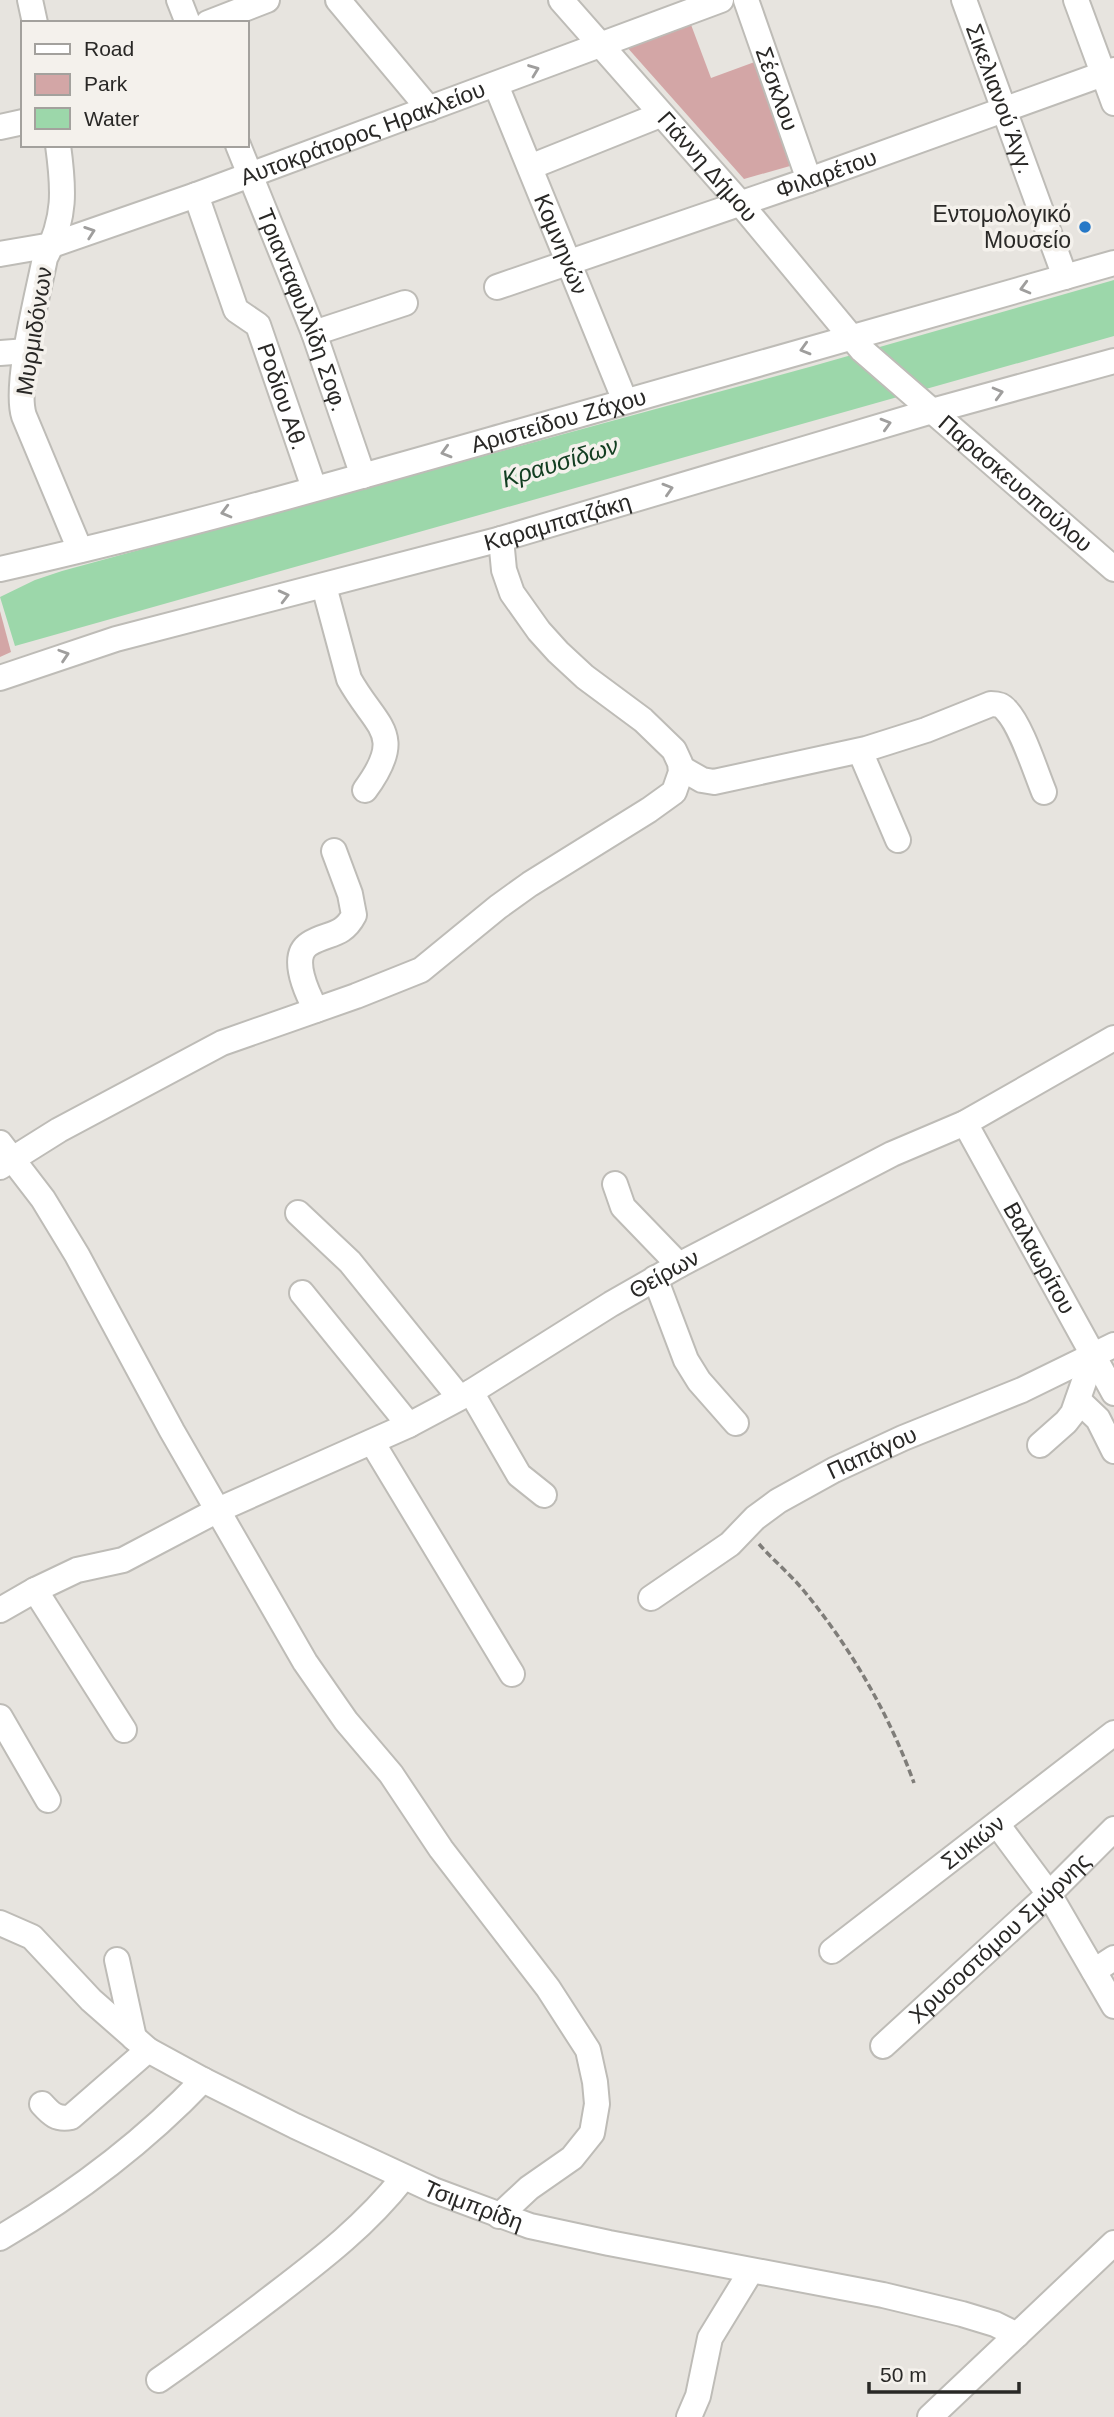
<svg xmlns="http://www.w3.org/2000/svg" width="1114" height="2417" viewBox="0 0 1114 2417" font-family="Helvetica,sans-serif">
	<rect width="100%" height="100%" fill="#e7e4df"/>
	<!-- green -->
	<g fill="#d3a6a6">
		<path d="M 690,22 L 711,78 L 760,60 L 797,164 L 744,179 L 626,46 Z"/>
		<path d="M 0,611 L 11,652 L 0,657 Z"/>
	</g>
	<!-- water -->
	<path fill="#9cd7aa" d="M 1114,280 L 1114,336 L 15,646 L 0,597 L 35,580 L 62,571 L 813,366 Z"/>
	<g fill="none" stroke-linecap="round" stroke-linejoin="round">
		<!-- minor casing -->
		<g stroke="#bebcb7" stroke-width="28">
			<g id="minor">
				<path d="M 30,0 L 35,23"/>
				<path d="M 179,0 L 188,23"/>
				<path d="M 338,0 L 429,109"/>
				<path id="s1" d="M 561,0 L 740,203 L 862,350 L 1114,569"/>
				<path id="s2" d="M 746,0 L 809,180"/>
				<path id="s3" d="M 964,0 L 1065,277"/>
				<path d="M 1076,0 L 1114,103"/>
				<path d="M 208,23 L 267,0"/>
				<path id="s4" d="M 496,85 L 625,401"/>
				<path d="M 0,127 L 23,122"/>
				<path d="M 58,145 C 64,189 66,218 45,258 C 38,294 14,385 24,416 L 80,550"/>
				<path id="s5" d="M 238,145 L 314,333 L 363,476"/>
				<path d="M 530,167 L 660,115"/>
				<path id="s6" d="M 196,195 L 236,310 L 258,325 L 314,488"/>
				<path id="s7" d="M 0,254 L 52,245 L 196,195 L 721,0"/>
				<path id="s8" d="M 497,287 L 809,180 L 1114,70"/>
				<path d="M 314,333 L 405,303"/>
				<path d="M 0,353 L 27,351"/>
				<path id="s9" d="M 0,569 C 175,530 349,480 522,431 C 719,375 917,319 1114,263"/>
				<path d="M 324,586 L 349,679 C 376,728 407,733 365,790"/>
				<path id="s10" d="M 0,678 L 116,639 L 501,539 L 932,411 L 1114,361"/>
				<path d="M 860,751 L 898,840"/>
				<path d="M 681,768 L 702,780 L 714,782 L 866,749 L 926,730 L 991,704 C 998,704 1002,705 1006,710 C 1021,725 1035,770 1044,792"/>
				<path d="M 316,1010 C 308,995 289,957 309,944 C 327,932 342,938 354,915 L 350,894 L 334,851"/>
				<path id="s11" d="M 965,1123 L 1114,1393"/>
				<path d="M 0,1143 L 43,1199 L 77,1255 L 172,1431 L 305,1662 L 346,1721 L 391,1774 L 441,1849 L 548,1988 L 588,2050 L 595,2082 L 597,2104 L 592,2133 L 572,2158 L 529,2188 L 499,2216"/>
				<path d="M 0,1167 L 59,1130 L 222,1043 L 356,996 L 421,970 L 498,907 L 530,884 L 649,810 L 674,792 L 681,772 L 680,763 L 674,750 L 643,720 L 585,677 L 558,652 L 539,631 L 512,593 L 504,570 L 501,539"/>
				<path d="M 615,1184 L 623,1207 L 679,1265"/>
				<path d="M 298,1213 L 350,1262 L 459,1397"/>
				<path d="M 655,1278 L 686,1360 L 699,1381 L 736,1423"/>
				<path d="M 302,1293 L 409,1425"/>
				<path d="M 471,1392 L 519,1475 L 544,1495"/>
				<path d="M 1078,1400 L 1098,1419 L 1114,1451"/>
				<path d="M 372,1442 L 512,1674"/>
				<path d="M 1040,1445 L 1066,1422 L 1073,1413 L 1093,1356"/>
				<path d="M 35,1590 L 124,1730"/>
				<path id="s12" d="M 651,1598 L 730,1544 L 755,1518 L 778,1501 L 834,1470 L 903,1438 L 1022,1390 L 1114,1345"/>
				<path id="s13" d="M 0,1610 L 35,1590 L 77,1570 L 123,1560 L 218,1510 L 409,1425 L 471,1392 L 611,1304 L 679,1265 L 892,1154 L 965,1123 L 1114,1038"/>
				<path d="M 0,1717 L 48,1800"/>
				<path d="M 997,1824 L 1049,1894 L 1114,2006"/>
				<path id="s14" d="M 0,1923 L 32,1937 L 91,2000 L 148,2050 L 203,2080 L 295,2126 L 433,2190 L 530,2226 L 609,2243 L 883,2295 L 962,2314 L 995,2324 L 1017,2335"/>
				<path id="s15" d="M 832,1951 L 1114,1733"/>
				<path d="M 117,1960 L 134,2038"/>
				<path d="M 1094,1971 L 1114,1958"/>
				<path id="s16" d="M 883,2046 L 1049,1894 L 1114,1829"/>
				<path d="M 42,2104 C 51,2114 57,2120 71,2117 L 148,2050"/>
				<path d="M 0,2238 C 75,2194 143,2143 203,2080"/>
				<path d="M 159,2380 C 199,2352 238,2323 276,2294 C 323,2258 367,2224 403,2178"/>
				<path d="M 689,2417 L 698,2396 L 710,2338 L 751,2271"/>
				<path d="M 930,2417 L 1114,2243"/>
			</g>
		</g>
		<!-- path -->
		<path stroke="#7f7d79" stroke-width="3.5" stroke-dasharray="7 3.5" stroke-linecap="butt" d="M 759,1544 C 773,1560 790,1574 804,1591 C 851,1648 889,1714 914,1783"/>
		<!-- minor -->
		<use href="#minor" stroke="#fff" stroke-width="24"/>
	</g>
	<!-- one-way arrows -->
	<defs><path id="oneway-chevron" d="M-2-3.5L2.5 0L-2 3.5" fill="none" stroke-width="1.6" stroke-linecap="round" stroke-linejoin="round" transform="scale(1.75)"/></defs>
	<g stroke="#9f9e9d">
		<use href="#oneway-chevron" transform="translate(534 70) rotate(-21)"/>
		<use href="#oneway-chevron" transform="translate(90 232) rotate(-19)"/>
		<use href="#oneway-chevron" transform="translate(1025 288) rotate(165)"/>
		<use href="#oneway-chevron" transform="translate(805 349) rotate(164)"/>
		<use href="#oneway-chevron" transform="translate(998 393) rotate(-15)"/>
		<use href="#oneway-chevron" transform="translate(886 424) rotate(-16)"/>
		<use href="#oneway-chevron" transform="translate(446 452) rotate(164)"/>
		<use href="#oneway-chevron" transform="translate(668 489) rotate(-17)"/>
		<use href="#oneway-chevron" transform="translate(226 512) rotate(165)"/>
		<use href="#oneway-chevron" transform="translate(284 596) rotate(-14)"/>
		<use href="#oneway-chevron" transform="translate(64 655) rotate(-18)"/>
	</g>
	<!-- markers -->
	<circle fill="#2678c7" stroke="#f4f1ec" stroke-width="2.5" cx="1085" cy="227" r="7"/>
	<g text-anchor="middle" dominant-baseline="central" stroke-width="7" stroke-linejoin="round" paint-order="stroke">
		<!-- street labels -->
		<g font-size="23" fill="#292826" stroke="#f4f1ec">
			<text stroke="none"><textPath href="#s2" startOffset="94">Σέσκλου</textPath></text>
			<text stroke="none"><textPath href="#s3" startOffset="105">Σικελιανού Άγγ.</textPath></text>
			<text stroke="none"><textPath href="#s7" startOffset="383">Αυτοκράτορος Ηρακλείου</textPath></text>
			<text stroke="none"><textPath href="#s1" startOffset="222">Γιάννη Δήμου</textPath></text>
			<text stroke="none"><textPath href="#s8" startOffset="348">Φιλαρέτου</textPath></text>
			<text stroke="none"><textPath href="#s4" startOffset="172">Κομνηνών</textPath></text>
			<text stroke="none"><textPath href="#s5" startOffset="177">Τριανταφυλλίδη Σοφ.</textPath></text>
			<text transform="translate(34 331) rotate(-81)">Μυρμιδόνων</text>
			<text stroke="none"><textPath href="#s6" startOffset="224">Ροδίου Αθ.</textPath></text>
			<text stroke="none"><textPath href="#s9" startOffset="578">Αριστείδου Ζάχου</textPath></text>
			<text stroke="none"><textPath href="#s1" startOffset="665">Παρασκευοπούλου</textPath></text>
			<text stroke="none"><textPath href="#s10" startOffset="579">Καραμπατζάκη</textPath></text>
			<text stroke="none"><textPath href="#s11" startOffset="154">Βαλαωρίτου</textPath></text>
			<text stroke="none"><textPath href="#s13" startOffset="747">Θείρων</textPath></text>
			<text stroke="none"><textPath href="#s12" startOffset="266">Παπάγου</textPath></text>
			<text stroke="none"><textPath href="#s15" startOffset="178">Συκιών</textPath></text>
			<text stroke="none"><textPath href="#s16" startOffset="159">Χρυσοστόμου Σμύρνης</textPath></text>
			<text stroke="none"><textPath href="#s14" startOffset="558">Τσιμπρίδη</textPath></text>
		</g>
		<!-- poi labels -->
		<g font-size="23" fill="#292826" stroke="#f4f1ec" text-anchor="end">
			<text x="1071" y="214">Εντομολογικό<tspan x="1071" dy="26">Mουσείο</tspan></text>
		</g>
		<!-- water labels -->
		<g font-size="24" font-style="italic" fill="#123e21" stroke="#f4f1ec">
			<text transform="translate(560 462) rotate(-17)">Κραυσίδων</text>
		</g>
	</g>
	<!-- legend -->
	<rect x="21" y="21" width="228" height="126" fill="#f4f1ec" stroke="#a3a19d" stroke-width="2"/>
	<rect x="35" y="44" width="35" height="10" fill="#ffffff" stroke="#a3a19d" stroke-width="2"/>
	<text x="84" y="56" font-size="21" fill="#292826">Road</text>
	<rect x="35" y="74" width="35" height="21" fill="#d3a6a6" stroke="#a3a19d" stroke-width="2"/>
	<text x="84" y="91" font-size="21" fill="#292826">Park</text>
	<rect x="35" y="108" width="35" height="21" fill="#9cd7aa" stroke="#a3a19d" stroke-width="2"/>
	<text x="84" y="126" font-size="21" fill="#292826">Water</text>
	<!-- scale -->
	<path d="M869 2382v10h150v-10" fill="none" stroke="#292826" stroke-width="3.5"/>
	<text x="880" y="2382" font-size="21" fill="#292826" stroke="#f4f1ec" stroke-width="5" paint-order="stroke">50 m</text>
</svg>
